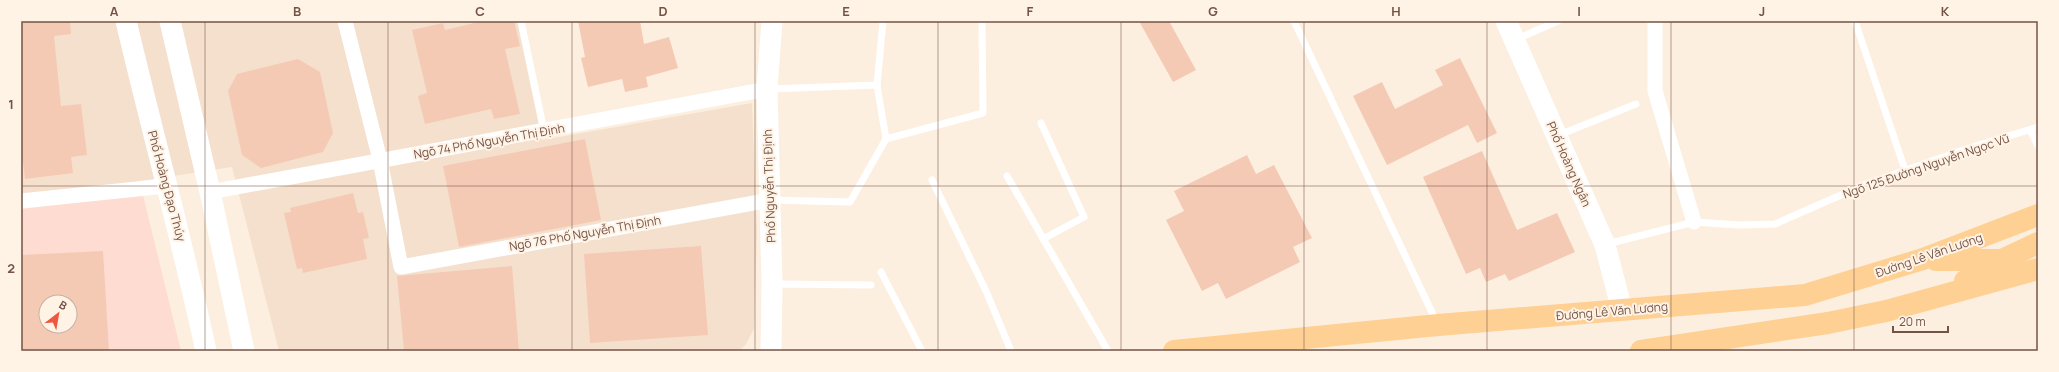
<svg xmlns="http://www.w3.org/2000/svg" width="2059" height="372" viewBox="0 0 2059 372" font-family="Manrope,sans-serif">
	<rect width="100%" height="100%" fill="#fdefdf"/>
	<!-- residential -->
	<path fill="#f5e0cd" d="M 21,21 L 517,21 L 542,140 L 752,103 L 757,232 L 754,329 L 746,344 L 739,351 L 279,351 L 232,167 L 128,183 L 21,194 Z"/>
	<!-- commercial -->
	<path fill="#fedcd2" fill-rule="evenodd" d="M 143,195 L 181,351 L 21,351 L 21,209 ZM 46,302 L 70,302 L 70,326 L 46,326 Z"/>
	<!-- building -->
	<g fill="#f4cab5" fill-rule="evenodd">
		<path d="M 21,21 L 70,21 L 71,34 L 54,36 L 61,106 L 81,104 L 87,155 L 71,157 L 73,173 L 25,179 L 23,162 L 21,162 Z"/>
		<path d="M 483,21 L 514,21 L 520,46 L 505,49 L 520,114 L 494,119 L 491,109 L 425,124 L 418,96 L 427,93 L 412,30 L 443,23 L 445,30 Z"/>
		<path d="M 578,21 L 640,21 L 644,44 L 669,37 L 678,68 L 646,77 L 648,87 L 625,92 L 622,79 L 588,87 L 581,58 L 585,57 Z"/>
		<path d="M 1139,21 L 1169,21 L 1196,70 L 1173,82 Z"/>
		<path d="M 1460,58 L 1497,133 L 1477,143 L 1468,125 L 1387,165 L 1353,96 L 1382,82 L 1395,109 L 1443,85 L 1435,70 Z"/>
		<path d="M 298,59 L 320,72 L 333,133 L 323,152 L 261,168 L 242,155 L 228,91 L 237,74 Z"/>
		<path d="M 585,139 L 601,220 L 459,247 L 443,166 Z"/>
		<path d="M 1482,151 L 1517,230 L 1557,213 L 1575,252 L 1509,281 L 1505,274 L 1486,282 L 1480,268 L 1466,274 L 1423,177 Z"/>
		<path d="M 1247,155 L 1256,174 L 1274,165 L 1312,238 L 1293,247 L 1300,262 L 1226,299 L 1218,283 L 1202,291 L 1166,220 L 1184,211 L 1174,191 Z"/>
		<path d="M 353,193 L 358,213 L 363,212 L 369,238 L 363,239 L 367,259 L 303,273 L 302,268 L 297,269 L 284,213 L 291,212 L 290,208 Z"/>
		<path d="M 701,246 L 708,335 L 590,343 L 584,254 Z"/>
		<path d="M 103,251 L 109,351 L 21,351 L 21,255 ZM 46,302 L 70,302 L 70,326 L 46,326 Z"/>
		<path d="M 512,266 L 519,351 L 404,351 L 397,276 Z"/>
	</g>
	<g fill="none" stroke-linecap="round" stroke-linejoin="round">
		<!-- lane -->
		<g stroke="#fff" stroke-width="7">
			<path d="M 521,21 L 544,131"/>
			<path d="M 1294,21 L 1437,323"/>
			<path d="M 1855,21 L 1905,170"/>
			<path d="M 1517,39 L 1558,21"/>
			<path d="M 877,85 L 883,21"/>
			<path d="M 770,89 L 877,85 L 886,139"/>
			<path d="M 1041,123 L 1084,217 L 1043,239"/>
			<path d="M 2030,130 L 2038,146"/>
			<path d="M 1559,135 L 1636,104"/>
			<path d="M 886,139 L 983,113 L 982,21"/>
			<path d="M 1007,176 L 1108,351"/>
			<path d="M 932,180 L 986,291 L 1011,351"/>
			<path d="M 771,200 L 850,202 L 886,139"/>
			<path d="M 1607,244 L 1694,222 L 1739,225 L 1775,224 L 1866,184 L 1969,148 L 2038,127"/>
			<path d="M 881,272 L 922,351"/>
			<path d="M 774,284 L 871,285"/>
		</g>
		<!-- street -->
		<g stroke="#fff" stroke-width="15">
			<path d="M 345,21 L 380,160 L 401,267 L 770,200"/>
			<path d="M 1655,21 L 1655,91 L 1694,222"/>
			<path d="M 210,192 L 767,89"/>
			<path d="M 21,201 L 166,186"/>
		</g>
		<!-- secondary -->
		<g stroke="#fff" stroke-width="21">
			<path d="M 126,21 C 152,131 182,240 206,351"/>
			<path d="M 170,21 L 210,192 L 244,351"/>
			<path d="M 1506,21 L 1605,245 L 1622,310"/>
			<path d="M 771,351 L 772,283 L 767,89 L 772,21"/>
		</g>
		<!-- primary -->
		<g stroke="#ffd094" stroke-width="22">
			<path d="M 1936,260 L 2001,260"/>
			<path d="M 1965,281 L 2002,260 L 2038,243"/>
			<path d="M 1174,351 L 1438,325 L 1805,295 L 1923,259 L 2038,215"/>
			<path d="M 1641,351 L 1828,323 L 1886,311 L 2038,269"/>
		</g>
	</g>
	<!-- grid -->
	<path fill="none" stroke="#745346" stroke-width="1" stroke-opacity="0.55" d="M 205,21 L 205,351M 388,21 L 388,351M 572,21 L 572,351M 755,21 L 755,351M 938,21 L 938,351M 1121,21 L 1121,351M 1304,21 L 1304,351M 1487,21 L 1487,351M 1671,21 L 1671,351M 1854,21 L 1854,351M 21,186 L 2038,186"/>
	<g text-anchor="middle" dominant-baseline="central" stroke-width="4" stroke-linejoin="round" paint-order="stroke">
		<!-- street labels -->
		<g font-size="12" fill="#745346" stroke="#fff3e6">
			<text transform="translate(489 141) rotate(-10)">Ngõ 74 Phố Nguyễn Thị Định</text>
			<text transform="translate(1569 164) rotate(66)">Phố Hoàng Ngân</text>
			<text transform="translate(1926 166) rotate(-19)">Ngõ 125 Đường Nguyễn Ngọc Vũ</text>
			<text transform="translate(167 186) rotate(75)">Phố Hoàng Đạo Thúy</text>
			<text transform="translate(769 186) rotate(-92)">Phố Nguyễn Thị Định</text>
			<text transform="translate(585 233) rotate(-10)">Ngõ 76 Phố Nguyễn Thị Định</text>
			<text transform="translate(1929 255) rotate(-19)">Đường Lê Văn Lương</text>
			<text transform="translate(1612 311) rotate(-5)">Đường Lê Văn Lương</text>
		</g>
	</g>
	<!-- border -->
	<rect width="2059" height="372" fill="none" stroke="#fff3e6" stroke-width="44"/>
	<!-- north arrow -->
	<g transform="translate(58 314) rotate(31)"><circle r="19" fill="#fff3e6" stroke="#c7b3a6"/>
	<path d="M0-3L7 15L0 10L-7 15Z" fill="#ed593e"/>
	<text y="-6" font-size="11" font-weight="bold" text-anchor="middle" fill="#745346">B</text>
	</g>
	<!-- scale -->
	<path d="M1893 326v6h55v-6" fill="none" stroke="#745346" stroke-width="2"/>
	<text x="1899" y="326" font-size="12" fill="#745346" stroke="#fff3e6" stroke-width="3" paint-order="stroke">20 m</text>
	<rect x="22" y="22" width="2015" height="328" fill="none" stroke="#745346" stroke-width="1.5"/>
	<g font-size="13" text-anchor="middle" font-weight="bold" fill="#745346">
		<text x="114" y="16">A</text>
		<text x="297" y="16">B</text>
		<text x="480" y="16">C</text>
		<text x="663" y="16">D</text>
		<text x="846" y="16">E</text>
		<text x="1030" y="16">F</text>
		<text x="1213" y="16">G</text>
		<text x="1396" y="16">H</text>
		<text x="1579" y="16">I</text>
		<text x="1762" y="16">J</text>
		<text x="1945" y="16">K</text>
		<text x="11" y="109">1</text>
		<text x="11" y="273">2</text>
	</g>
</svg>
